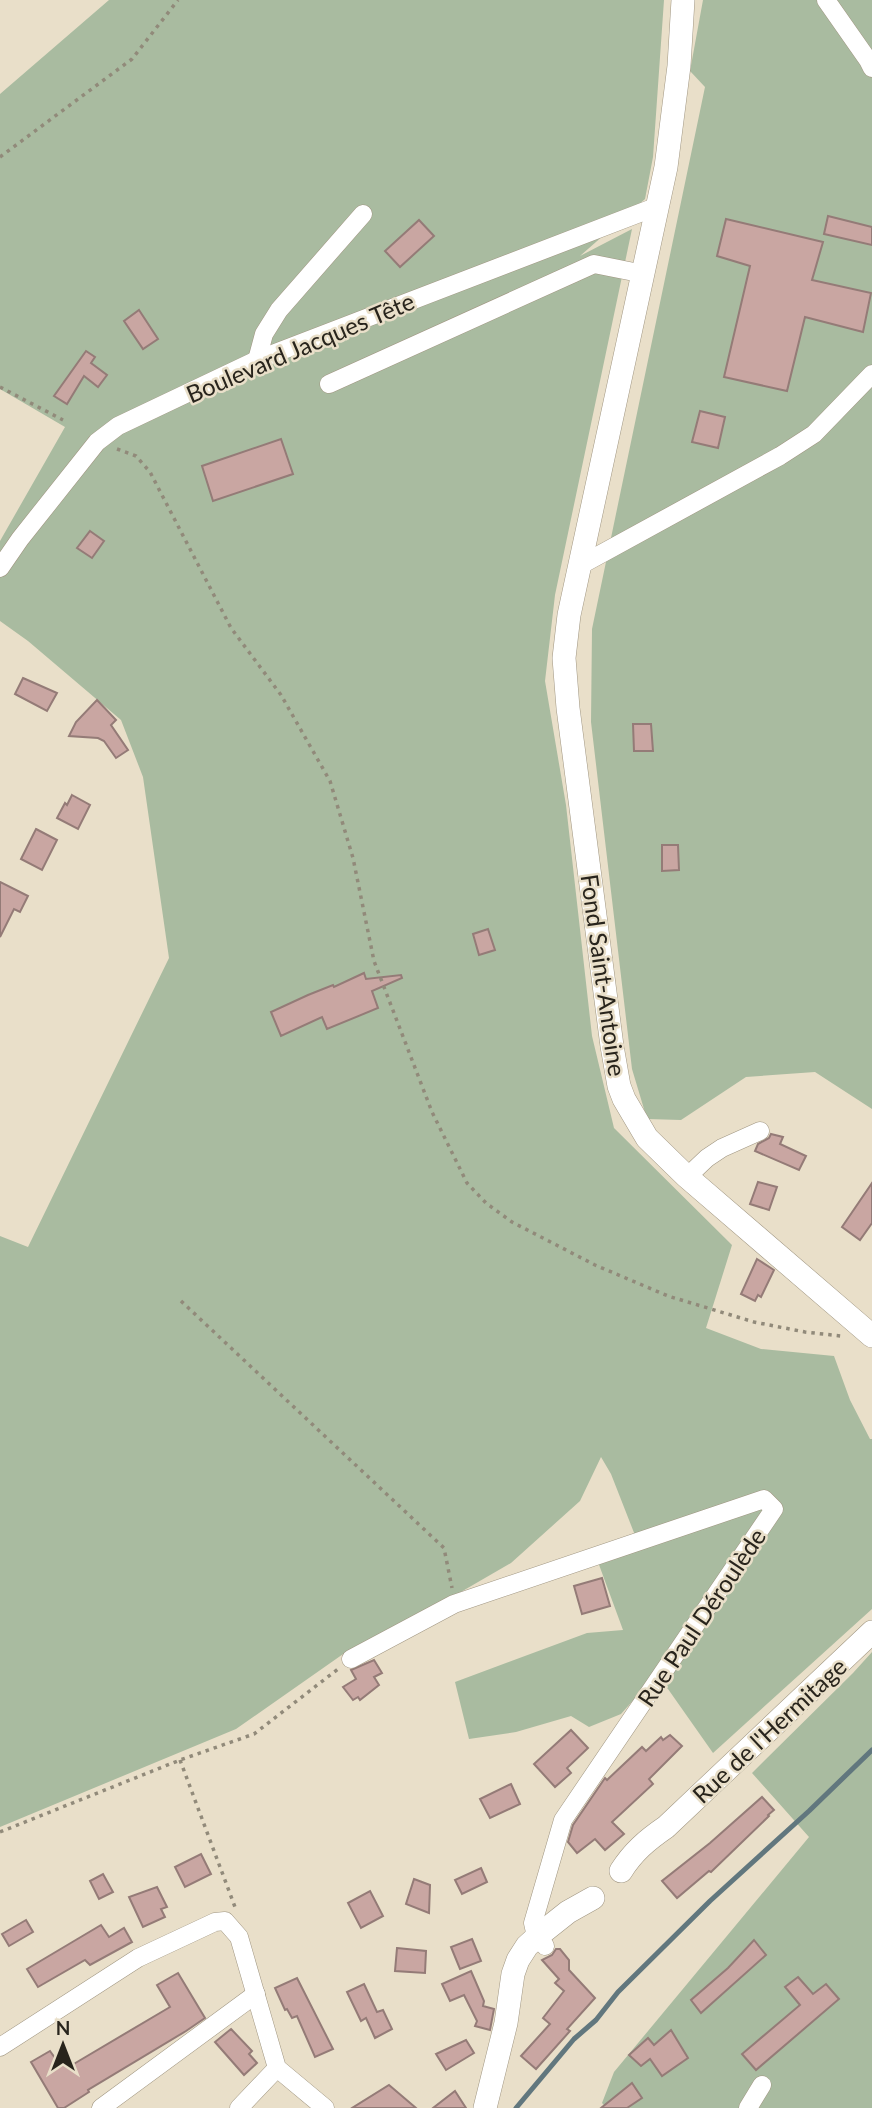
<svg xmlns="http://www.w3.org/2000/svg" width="872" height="2108" viewBox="0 0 872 2108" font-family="Lato,sans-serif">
	<rect width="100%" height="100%" fill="#e9dfc9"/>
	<!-- green -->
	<g fill="#a9bba0">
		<path d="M 109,0 L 664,0 L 653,157 L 645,199 L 580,256 L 632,229 L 555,595 L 545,681 L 566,805 L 592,1036 L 614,1128 L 732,1245 L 706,1328 L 761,1349 L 834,1356 L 850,1400 L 870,1439 L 872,1439 L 872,1609 L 713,1753 L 668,1689 L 653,1678 L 621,1714 L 589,1727 L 571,1716 L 516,1732 L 469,1739 L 455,1682 L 587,1633 L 623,1630 L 598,1562 L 640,1548 L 611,1474 L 601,1457 L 580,1501 L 511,1563 L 447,1600 L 346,1652 L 236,1729 L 0,1827 L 0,1236 L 28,1247 L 169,958 L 143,777 L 121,720 L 28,641 L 0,621 L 0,541 L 65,427 L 0,389 L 0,94 Z"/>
		<path d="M 703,0 L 872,0 L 872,1109 L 815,1072 L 746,1077 L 681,1120 L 647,1119 L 632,1069 L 591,722 L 592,629 L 705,87 L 690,71 Z"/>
		<path d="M 872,1652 L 872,2108 L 607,2108 L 602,2103 L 614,2072 L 809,1837 L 752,1773 L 853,1673 Z"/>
	</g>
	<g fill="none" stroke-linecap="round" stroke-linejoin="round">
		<!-- stream -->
		<path stroke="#61777e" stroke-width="5" d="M 516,2108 L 574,2039 L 596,2020 L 618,1992 L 710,1901 L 809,1811 L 872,1750"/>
	</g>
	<!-- building -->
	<g fill="#c9a6a2" stroke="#947b77" stroke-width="2">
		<path d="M 828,216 L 872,227 L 872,245 L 824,234 Z"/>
		<path d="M 726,219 L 823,242 L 812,280 L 871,293 L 863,332 L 805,317 L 787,391 L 724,377 L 750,266 L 717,256 Z"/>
		<path d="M 419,220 L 434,236 L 400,267 L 385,251 Z"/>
		<path d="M 139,310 L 158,339 L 143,349 L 124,321 Z"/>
		<path d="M 86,351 L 95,357 L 91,363 L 107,375 L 98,387 L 84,376 L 67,404 L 54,396 Z"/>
		<path d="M 700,411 L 725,417 L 718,448 L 692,442 Z"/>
		<path d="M 281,439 L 293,474 L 213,501 L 202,466 Z"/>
		<path d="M 90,531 L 104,541 L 92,558 L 77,548 Z"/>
		<path d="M 23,678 L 57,693 L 47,711 L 15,694 Z"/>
		<path d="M 97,700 L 116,720 L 111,725 L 128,750 L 116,758 L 104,741 L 98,738 L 69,736 L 76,722 Z"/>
		<path d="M 633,724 L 651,724 L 653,751 L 634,751 Z"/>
		<path d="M 72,795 L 90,805 L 78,829 L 57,818 L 65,803 L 67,805 Z"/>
		<path d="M 36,829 L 57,840 L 42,870 L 21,859 Z"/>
		<path d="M 662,845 L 678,845 L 679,870 L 662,871 Z"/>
		<path d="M 0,882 L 28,896 L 20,912 L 14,909 L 0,937 Z"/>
		<path d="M 488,929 L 495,950 L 479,955 L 473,934 Z"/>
		<path d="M 364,973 L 366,979 L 401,975 L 402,978 L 372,991 L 378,1008 L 327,1029 L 322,1017 L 281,1036 L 271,1012 L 308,995 L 333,985 L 334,987 Z"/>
		<path d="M 771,1134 L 783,1137 L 780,1144 L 806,1156 L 799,1170 L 755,1151 L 758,1144 L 769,1138 Z"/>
		<path d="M 758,1182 L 777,1187 L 769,1210 L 750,1204 Z"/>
		<path d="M 872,1183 L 872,1223 L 860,1240 L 842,1227 Z"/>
		<path d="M 757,1259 L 774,1270 L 761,1297 L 758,1295 L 755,1301 L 741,1294 Z"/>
		<path d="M 602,1578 L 610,1606 L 582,1614 L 574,1586 Z"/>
		<path d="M 374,1660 L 382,1673 L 374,1677 L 379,1685 L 360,1700 L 358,1697 L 353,1700 L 343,1687 L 356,1679 L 351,1670 Z"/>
		<path d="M 571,1730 L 588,1748 L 567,1768 L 571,1773 L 555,1787 L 534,1764 Z"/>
		<path d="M 670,1735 L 682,1746 L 649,1779 L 653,1784 L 612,1822 L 624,1834 L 605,1850 L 595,1839 L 577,1853 L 568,1842 L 573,1825 L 605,1778 L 607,1780 L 642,1747 L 646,1751 L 661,1737 L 663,1740 Z"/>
		<path d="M 511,1784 L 520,1804 L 490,1818 L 480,1799 Z"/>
		<path d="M 762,1797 L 774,1810 L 768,1815 L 769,1816 L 711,1872 L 709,1871 L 677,1898 L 662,1881 L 710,1843 Z"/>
		<path d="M 201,1854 L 211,1874 L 185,1887 L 175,1867 Z"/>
		<path d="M 481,1868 L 487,1882 L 462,1894 L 455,1880 Z"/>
		<path d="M 103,1874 L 113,1892 L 99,1899 L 90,1881 Z"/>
		<path d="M 414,1879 L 430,1885 L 429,1913 L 406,1904 Z"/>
		<path d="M 157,1887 L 167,1907 L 161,1909 L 165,1917 L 143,1927 L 129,1897 Z"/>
		<path d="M 370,1891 L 383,1916 L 361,1928 L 348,1903 Z"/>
		<path d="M 26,1920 L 33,1932 L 9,1946 L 2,1934 Z"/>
		<path d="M 101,1925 L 109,1937 L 124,1928 L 132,1942 L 90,1965 L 85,1960 L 38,1987 L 27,1969 Z"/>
		<path d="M 472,1939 L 481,1961 L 460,1969 L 451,1947 Z"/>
		<path d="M 754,1940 L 766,1955 L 701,2013 L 691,2000 L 728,1968 Z"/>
		<path d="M 397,1948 L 426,1951 L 425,1973 L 395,1971 Z"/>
		<path d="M 556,1949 L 560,1949 L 569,1960 L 569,1970 L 595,1998 L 567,2029 L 570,2031 L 536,2069 L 521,2056 L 550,2024 L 543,2018 L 564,1991 L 555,1983 L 559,1979 L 542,1960 L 552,1955 Z"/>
		<path d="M 471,1971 L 484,2001 L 483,2006 L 494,2009 L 490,2030 L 475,2026 L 477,2021 L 464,1995 L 450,2001 L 442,1984 Z"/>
		<path d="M 178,1973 L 205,2018 L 186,2031 L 88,2090 L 89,2092 L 64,2108 L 58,2108 L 31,2062 L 50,2051 L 60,2065 L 68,2059 L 72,2065 L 170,2007 L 157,1985 Z"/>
		<path d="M 798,1977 L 813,1994 L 826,1984 L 839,1999 L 756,2070 L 742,2054 L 800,2005 L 785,1987 Z"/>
		<path d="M 297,1978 L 333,2049 L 315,2057 L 297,2016 L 292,2018 L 287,2009 L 285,2010 L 275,1988 Z"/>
		<path d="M 364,1984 L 377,2012 L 383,2010 L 392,2029 L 375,2038 L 366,2018 L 361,2021 L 347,1992 Z"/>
		<path d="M 231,2029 L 252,2051 L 249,2054 L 257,2063 L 244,2075 L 215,2042 Z"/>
		<path d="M 671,2030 L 688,2058 L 662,2076 L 650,2059 L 641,2066 L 629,2055 L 648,2038 L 654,2045 Z"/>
		<path d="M 466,2040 L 474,2053 L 446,2070 L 436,2054 Z"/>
		<path d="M 632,2083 L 642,2098 L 627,2108 L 601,2108 Z"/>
		<path d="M 389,2085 L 416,2108 L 352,2108 Z"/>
		<path d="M 455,2091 L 466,2108 L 433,2108 Z"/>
	</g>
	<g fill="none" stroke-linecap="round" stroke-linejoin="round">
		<!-- minor casing -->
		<g stroke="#a09682" stroke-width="19">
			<g id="minor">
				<path d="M 826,0 L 868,60 L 872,68"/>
				<path d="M 257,360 L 264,334 L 279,310 L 363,214"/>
				<path d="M 329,384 L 594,264 L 644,274"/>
				<path d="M 579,566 L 780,456 L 814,434 L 872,374"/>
				<path d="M 0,568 L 20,539 L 97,442 L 118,426 L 257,360 L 658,206"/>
				<path d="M 687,1177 L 707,1158 L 722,1148 L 760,1131"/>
				<path d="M 351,1659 L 454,1604 L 764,1499 L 774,1509 L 563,1820 L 533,1923 L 535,1932 L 545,1946"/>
				<path d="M 0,2047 L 138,1958 L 215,1922 L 225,1921 L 239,1937 L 277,2068 L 325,2108"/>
				<path d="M 101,2108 L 256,1994"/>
				<path d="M 239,2108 L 277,2068"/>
				<path d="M 748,2108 L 762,2085"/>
			</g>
		</g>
		<!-- major casing -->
		<g stroke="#a09682" stroke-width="24">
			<g id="major">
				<path d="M 683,0 L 679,66 L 666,167 L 569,615 L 564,658 L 568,708 L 612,1046 L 619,1086 L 624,1099 L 647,1138 L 686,1176 L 872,1336"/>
				<path d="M 621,1871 C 633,1852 647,1840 666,1827 L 872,1632"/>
				<path d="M 485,2108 L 506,2023 L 513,1974 L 518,1960 L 527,1946 L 539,1935 L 568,1912 L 593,1898"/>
			</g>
		</g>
		<!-- path -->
		<g stroke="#918a7a" stroke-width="3.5" stroke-dasharray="3.5 5" stroke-linecap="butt">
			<path d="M 0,157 L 132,59 L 178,0"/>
			<path d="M 0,387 L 63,420"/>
			<path d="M 117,449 L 136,456 L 150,472 L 231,628 L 281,695 L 330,781 L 353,858 L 374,961 L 432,1112 L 467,1183 L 486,1203 L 512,1222 L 595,1265 L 668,1296 L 754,1322 L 805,1332 L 841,1336"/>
			<path d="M 181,1301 L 444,1548 L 452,1588"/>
			<path d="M 180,1760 L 235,1907"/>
			<path d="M 0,1832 L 180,1760 L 254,1734 L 338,1669"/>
		</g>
		<!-- minor -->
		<use href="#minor" stroke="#fff" stroke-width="18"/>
		<!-- major -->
		<use href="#major" stroke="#fff" stroke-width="23"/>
	</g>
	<g text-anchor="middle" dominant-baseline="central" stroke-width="5" stroke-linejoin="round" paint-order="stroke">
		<!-- street labels -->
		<g font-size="24" fill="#28241c" stroke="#e9dfc9">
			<text transform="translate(300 347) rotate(-23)">Boulevard Jacques Tête</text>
			<text transform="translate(604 975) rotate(82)">Fond Saint-Antoine</text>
			<text transform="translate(701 1617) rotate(-56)">Rue Paul Déroulède</text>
			<text transform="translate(769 1730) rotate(-43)">Rue de l'Hermitage</text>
		</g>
	</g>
	<!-- north arrow -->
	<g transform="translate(63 2045)" stroke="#e9dfc9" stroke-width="5" paint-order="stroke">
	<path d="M0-5L12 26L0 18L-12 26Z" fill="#28241c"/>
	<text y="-10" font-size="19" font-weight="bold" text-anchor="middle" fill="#28241c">N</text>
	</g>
</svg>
